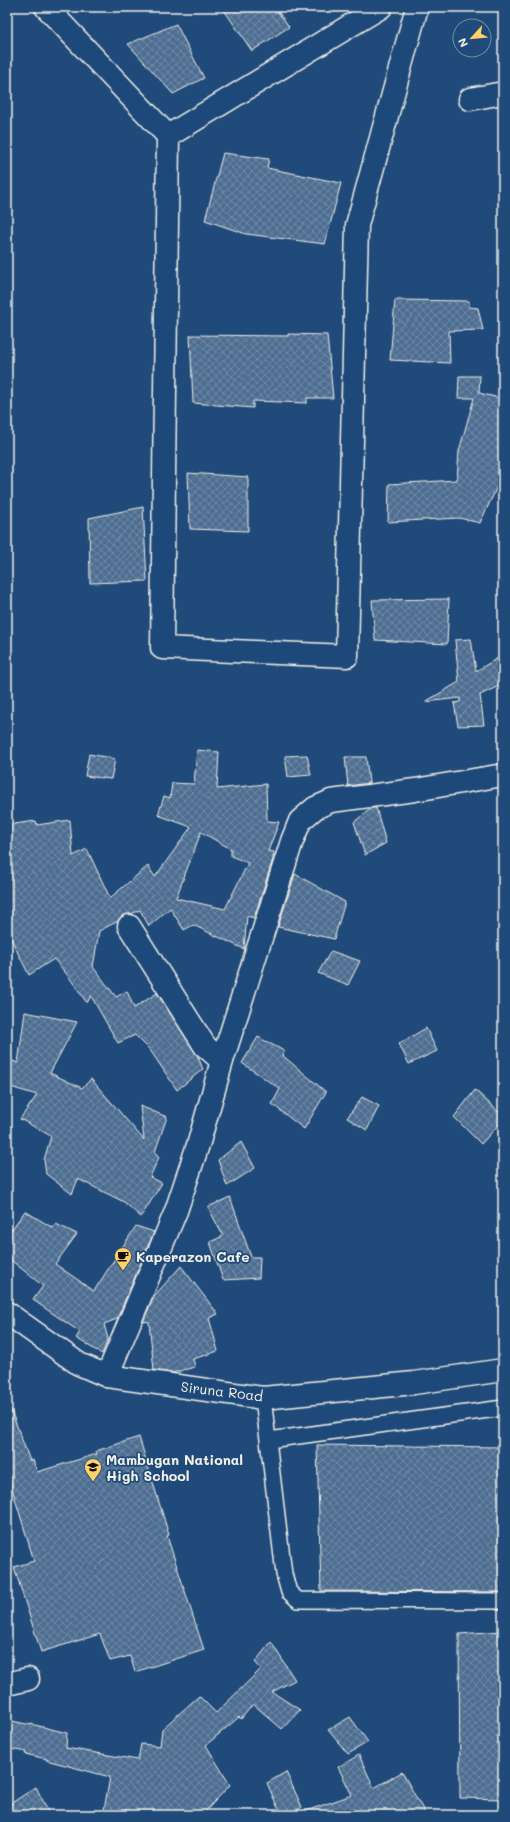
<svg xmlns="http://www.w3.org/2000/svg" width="510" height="1822" viewBox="0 0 510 1822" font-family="Mali,sans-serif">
	<defs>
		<pattern id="building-cross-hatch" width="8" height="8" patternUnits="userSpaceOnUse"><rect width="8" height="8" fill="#4d6e92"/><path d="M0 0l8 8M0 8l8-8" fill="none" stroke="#708aa6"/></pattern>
	</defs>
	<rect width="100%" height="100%" fill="#1f4a7a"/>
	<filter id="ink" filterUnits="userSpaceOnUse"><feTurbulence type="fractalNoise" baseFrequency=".025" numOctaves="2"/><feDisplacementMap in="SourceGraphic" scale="8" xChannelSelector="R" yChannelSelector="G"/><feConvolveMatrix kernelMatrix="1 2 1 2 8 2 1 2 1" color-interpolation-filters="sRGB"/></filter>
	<g filter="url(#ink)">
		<!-- building -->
		<g fill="url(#building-cross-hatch)" stroke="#f4f1e8" fill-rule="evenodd">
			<path d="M 222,7 L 275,7 L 289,27 L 252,51 Z"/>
			<path d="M 176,24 L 204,78 L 173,94 L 128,44 Z"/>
			<path d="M 223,153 L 269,159 L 267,168 L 341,183 L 325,244 L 246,234 L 205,220 Z"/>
			<path d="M 395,300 L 469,301 L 469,307 L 478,308 L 483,330 L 449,331 L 450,363 L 390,360 Z"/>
			<path d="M 288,334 L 327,335 L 333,398 L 307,398 L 307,403 L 253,401 L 253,408 L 193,403 L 190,335 L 288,336 Z"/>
			<path d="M 459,376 L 480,376 L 479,393 L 503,399 L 503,487 L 498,485 L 480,523 L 459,518 L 388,522 L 389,484 L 457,480 L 459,451 L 474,398 L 458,398 Z"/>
			<path d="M 188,473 L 248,477 L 248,531 L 190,529 Z"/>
			<path d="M 143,507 L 147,581 L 90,583 L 89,518 Z"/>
			<path d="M 449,599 L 447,644 L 375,640 L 372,600 Z"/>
			<path d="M 471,639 L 476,671 L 503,655 L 503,684 L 480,695 L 484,725 L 458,726 L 454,703 L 460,702 L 460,698 L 425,702 L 459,682 L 455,640 Z"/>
			<path d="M 197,750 L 219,752 L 217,789 L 266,784 L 267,821 L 279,822 L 268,851 L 274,852 L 273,859 L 254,918 L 247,916 L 244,949 L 193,925 L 184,930 L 170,908 L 149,926 L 140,910 L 131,914 L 123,915 L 118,921 L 99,931 L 93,967 L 116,997 L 127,991 L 134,1008 L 157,993 L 197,1055 L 203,1069 L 177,1090 L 150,1050 L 135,1035 L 118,1043 L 91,996 L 87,1003 L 69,977 L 54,959 L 29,975 L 7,931 L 7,825 L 36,821 L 37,825 L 70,820 L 73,856 L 87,849 L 110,898 L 148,866 L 155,877 L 191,827 L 158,815 L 164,796 L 170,798 L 172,783 L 194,784 ZM 201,832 L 231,849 L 231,856 L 248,863 L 225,909 L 176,898 Z"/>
			<path d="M 89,754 L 115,759 L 111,779 L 85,776 Z"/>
			<path d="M 307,755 L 311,775 L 288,777 L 285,756 Z"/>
			<path d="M 345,757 L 366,757 L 369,783 L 348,786 Z"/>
			<path d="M 372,808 L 376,808 L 386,843 L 365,855 L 354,822 Z"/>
			<path d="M 295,874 L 345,902 L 334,939 L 278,927 Z"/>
			<path d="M 331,951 L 360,961 L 348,985 L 318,973 Z"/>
			<path d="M 25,1012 L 77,1022 L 50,1073 L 82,1088 L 91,1079 L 144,1140 L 140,1106 L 167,1117 L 155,1152 L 159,1157 L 150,1177 L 162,1183 L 141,1217 L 124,1202 L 78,1179 L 72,1194 L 46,1174 L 44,1160 L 51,1136 L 20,1119 L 37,1095 L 7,1086 L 7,1079 L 13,1061 L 18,1063 Z"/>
			<path d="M 426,1028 L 437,1051 L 409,1064 L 399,1044 Z"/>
			<path d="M 258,1037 L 284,1051 L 282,1055 L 326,1092 L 304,1129 L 272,1104 L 280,1089 L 242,1063 Z"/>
			<path d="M 475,1090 L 503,1116 L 503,1120 L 481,1144 L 454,1117 Z"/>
			<path d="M 362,1097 L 379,1106 L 367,1130 L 347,1118 Z"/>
			<path d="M 241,1142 L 255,1168 L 227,1186 L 218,1160 Z"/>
			<path d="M 230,1197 L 251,1257 L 260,1257 L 259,1278 L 223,1280 L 210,1242 L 223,1236 L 208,1207 Z"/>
			<path d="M 25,1211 L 53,1228 L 56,1224 L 77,1234 L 55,1264 L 94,1291 L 136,1226 L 154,1232 L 117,1319 L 104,1324 L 108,1339 L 102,1354 L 76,1338 L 80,1332 L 33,1300 L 43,1286 L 7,1257 L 7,1236 Z"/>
			<path d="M 181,1266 L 218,1314 L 209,1318 L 218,1351 L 193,1359 L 195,1367 L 172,1373 L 154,1370 L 149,1322 L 143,1321 L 155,1295 Z"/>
			<path d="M 9,1405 L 30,1461 L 33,1460 L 37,1472 L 97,1454 L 96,1451 L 139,1437 L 169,1535 L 167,1536 L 204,1650 L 135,1672 L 130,1656 L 110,1661 L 100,1634 L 41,1652 L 14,1567 L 34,1561 L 7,1472 L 7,1406 Z"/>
			<path d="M 317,1445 L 503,1447 L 503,1592 L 321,1591 Z"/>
			<path d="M 503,1631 L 503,1799 L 460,1798 L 459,1634 Z"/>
			<path d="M 271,1642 L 295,1680 L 272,1692 L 300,1710 L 282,1729 L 253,1704 L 241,1719 L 239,1717 L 206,1745 L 230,1785 L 202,1815 L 153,1815 L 125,1810 L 121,1815 L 103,1815 L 110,1777 L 46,1760 L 47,1759 L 25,1754 L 26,1752 L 7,1748 L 7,1720 L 31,1725 L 31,1724 L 67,1733 L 66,1748 L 138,1760 L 141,1744 L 160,1746 L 162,1729 L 199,1696 L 216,1713 L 261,1669 L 255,1662 Z"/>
			<path d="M 350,1717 L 368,1742 L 348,1754 L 328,1730 Z"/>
			<path d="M 359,1755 L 374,1788 L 402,1772 L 426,1815 L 304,1815 L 303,1812 L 352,1795 L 338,1767 Z"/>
			<path d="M 286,1772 L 302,1807 L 289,1815 L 281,1815 L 267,1783 Z"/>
			<path d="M 36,1787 L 50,1815 L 7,1815 L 7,1806 Z"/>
		</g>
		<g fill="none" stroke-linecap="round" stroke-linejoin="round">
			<!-- lane casing -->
			<g stroke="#f4f1e8" stroke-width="18">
				<g id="lane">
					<path d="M 263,1398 L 284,1574 L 289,1592 L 298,1600 L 503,1601"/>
					<path d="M 269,1440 L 503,1408"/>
				</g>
			</g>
			<!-- street casing -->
			<g stroke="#f4f1e8" stroke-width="25">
				<g id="street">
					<path d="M 46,7 L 168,136"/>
					<path d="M 381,7 L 168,136 L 162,648 L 347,656 L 357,225 L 417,7"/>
					<path d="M 470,99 L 503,93"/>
					<path d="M 129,926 L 205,1046 L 222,1061"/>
					<path d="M 107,1376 L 176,1211 L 199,1142 L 222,1061 L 292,841 L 300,821 L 315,808 L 331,801 L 415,790 L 503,775"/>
					<path d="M 7,1684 L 28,1679"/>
				</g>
			</g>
			<!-- secondary casing -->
			<g stroke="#f4f1e8" stroke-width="25">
				<path id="secondary" d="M 7,1313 L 79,1364 L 107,1376 L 263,1398 L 414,1383 L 503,1370"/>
			</g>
			<!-- lane -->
			<use href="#lane" stroke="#1f4a7a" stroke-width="15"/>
			<!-- street -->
			<use href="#street" stroke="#1f4a7a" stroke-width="22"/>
			<!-- secondary -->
			<use href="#secondary" stroke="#1f4a7a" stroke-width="22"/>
		</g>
	</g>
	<!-- icons -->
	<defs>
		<g id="cafe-pin" transform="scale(0.9)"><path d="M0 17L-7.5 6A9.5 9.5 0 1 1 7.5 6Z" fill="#ffd166" stroke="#1f4a7a"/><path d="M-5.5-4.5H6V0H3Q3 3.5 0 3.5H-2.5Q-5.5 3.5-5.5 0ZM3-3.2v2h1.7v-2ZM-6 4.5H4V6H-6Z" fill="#111"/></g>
		<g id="school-pin" transform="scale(0.9)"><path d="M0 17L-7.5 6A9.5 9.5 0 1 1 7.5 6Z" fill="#ffd166" stroke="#1f4a7a"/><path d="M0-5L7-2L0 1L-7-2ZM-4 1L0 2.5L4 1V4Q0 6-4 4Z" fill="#111"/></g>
	</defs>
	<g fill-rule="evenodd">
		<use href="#cafe-pin" x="123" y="1256"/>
		<use href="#school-pin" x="93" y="1467"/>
	</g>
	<g text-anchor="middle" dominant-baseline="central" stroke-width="3.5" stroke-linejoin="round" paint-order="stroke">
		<!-- poi labels -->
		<g font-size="14" font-weight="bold" fill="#f4f1e8" stroke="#1f4a7a" text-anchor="start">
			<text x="136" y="1256">Kaperazon Cafe</text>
			<text x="106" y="1459">Mambugan National<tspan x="106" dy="16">High School</tspan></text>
		</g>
		<!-- street labels -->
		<g font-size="14" fill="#f4f1e8" stroke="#1f4a7a">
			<text transform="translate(222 1391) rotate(7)">Siruna Road</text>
		</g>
	</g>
	<!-- margin -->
	<rect width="510" height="1822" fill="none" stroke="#1f4a7a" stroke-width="24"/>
	<rect x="12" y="12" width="486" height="1798" fill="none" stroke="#f4f1e8" stroke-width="1.5" filter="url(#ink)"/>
	<!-- north arrow -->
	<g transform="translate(472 38) rotate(243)"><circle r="19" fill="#1f4a7a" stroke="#748da6"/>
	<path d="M0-3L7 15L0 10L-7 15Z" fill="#ffd166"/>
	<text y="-6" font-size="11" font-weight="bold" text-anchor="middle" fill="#f4f1e8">N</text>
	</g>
</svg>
